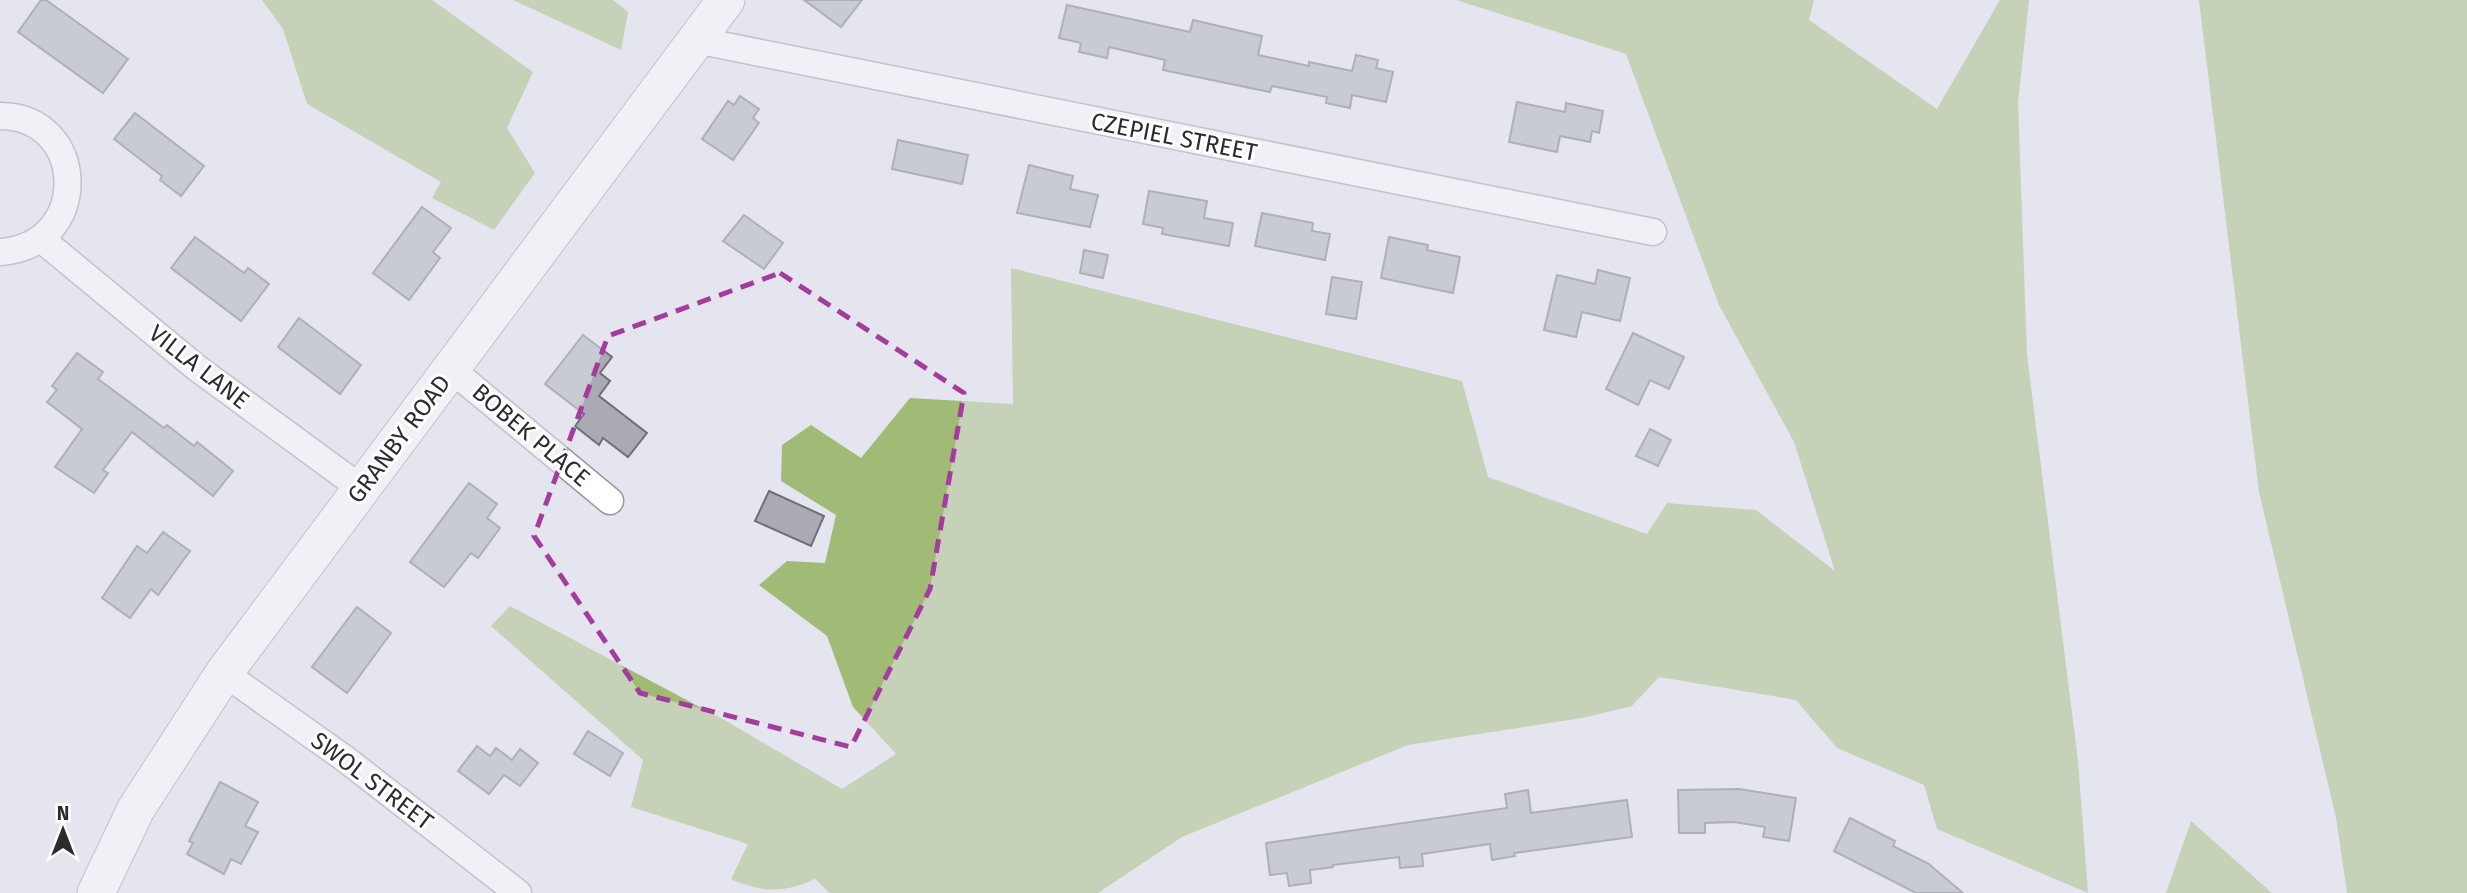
<svg xmlns="http://www.w3.org/2000/svg" width="2467" height="893" viewBox="0 0 2467 893" font-family="'Fira Sans',sans-serif">
	<rect width="100%" height="100%" fill="#e4e5ee"/>
	<!-- forest -->
	<g fill="#a1bb76">
		<path d="M 262,0 L 432,0 L 533,72 L 507,128 L 535,173 L 494,230 L 432,198 L 441,182 L 307,104 L 283,29 Z"/>
		<path d="M 513,0 L 613,0 L 628,12 L 621,50 Z"/>
		<path d="M 1456,0 L 1814,0 L 1809,20 L 1937,109 L 2000,0 L 2029,0 L 2018,103 L 2027,355 L 2078,760 L 2088,893 L 1937,829 L 1924,785 L 1837,748 L 1796,700 L 1659,677 L 1632,706 L 1582,718 L 1408,745 L 1182,837 L 1098,893 L 830,893 L 815,879 C 785,893 762,893 731,879 L 748,844 L 631,807 L 643,760 L 491,626 L 510,606 L 728,722 L 842,789 L 896,754 L 853,707 L 827,636 L 759,585 L 787,561 L 825,563 L 836,515 L 781,481 L 782,445 L 811,425 L 861,458 L 910,398 L 1013,404 L 1011,268 L 1462,381 L 1488,477 L 1647,534 L 1667,503 L 1756,510 L 1835,571 L 1794,442 L 1719,305 L 1626,54 Z"/>
		<path d="M 2199,0 L 2467,0 L 2467,893 L 2347,893 L 2336,818 L 2259,492 Z"/>
		<path d="M 2191,821 L 2272,893 L 2166,893 Z"/>
	</g>
	<!-- building -->
	<g fill="#a9aab3" stroke="#6e7078" stroke-width="2">
		<path d="M 41,0 L 46,0 L 128,59 L 103,93 L 18,32 Z"/>
		<path d="M 804,0 L 862,0 L 841,27 Z"/>
		<path d="M 1067,5 L 1190,32 L 1193,20 L 1262,36 L 1258,55 L 1309,66 L 1309,62 L 1352,71 L 1356,55 L 1378,60 L 1376,68 L 1393,72 L 1386,102 L 1352,95 L 1350,108 L 1326,103 L 1327,97 L 1272,86 L 1270,92 L 1163,70 L 1165,60 L 1109,47 L 1107,58 L 1079,52 L 1081,43 L 1059,38 Z"/>
		<path d="M 740,96 L 759,109 L 753,118 L 759,123 L 733,160 L 702,139 L 728,101 L 734,105 Z"/>
		<path d="M 1517,102 L 1565,112 L 1566,103 L 1603,111 L 1599,133 L 1592,131 L 1590,142 L 1560,136 L 1557,152 L 1509,142 Z"/>
		<path d="M 135,113 L 204,166 L 181,196 L 160,180 L 162,176 L 114,139 Z"/>
		<path d="M 898,140 L 968,155 L 962,184 L 892,169 Z"/>
		<path d="M 1029,165 L 1073,176 L 1070,189 L 1098,195 L 1090,227 L 1017,213 Z"/>
		<path d="M 1149,191 L 1207,201 L 1204,218 L 1233,223 L 1229,246 L 1162,234 L 1163,228 L 1143,224 Z"/>
		<path d="M 422,207 L 451,228 L 433,252 L 440,258 L 409,300 L 373,273 Z"/>
		<path d="M 1262,213 L 1313,223 L 1312,231 L 1330,234 L 1325,260 L 1255,246 Z"/>
		<path d="M 744,215 L 783,243 L 764,269 L 723,241 Z"/>
		<path d="M 195,237 L 244,273 L 248,268 L 269,284 L 241,321 L 171,268 Z"/>
		<path d="M 1389,237 L 1428,245 L 1427,250 L 1460,257 L 1453,293 L 1381,278 Z"/>
		<path d="M 1084,250 L 1108,255 L 1103,278 L 1080,273 Z"/>
		<path d="M 1598,270 L 1630,278 L 1620,321 L 1582,312 L 1576,337 L 1544,330 L 1557,275 L 1595,284 Z"/>
		<path d="M 1332,277 L 1362,282 L 1356,319 L 1326,314 Z"/>
		<path d="M 299,318 L 361,365 L 340,394 L 278,347 Z"/>
		<path d="M 1633,333 L 1684,357 L 1669,389 L 1650,380 L 1638,405 L 1606,389 Z"/>
		<path d="M 583,335 L 612,357 L 600,373 L 610,381 L 599,396 L 647,433 L 628,457 L 603,438 L 599,445 L 575,426 L 584,414 L 545,384 Z"/>
		<path d="M 77,353 L 103,372 L 98,379 L 164,428 L 167,425 L 194,446 L 197,442 L 233,471 L 213,496 L 132,432 L 103,470 L 108,473 L 94,493 L 55,467 L 82,429 L 47,402 L 57,390 L 52,386 Z"/>
		<path d="M 1650,429 L 1671,440 L 1658,466 L 1636,456 Z"/>
		<path d="M 469,483 L 497,504 L 487,518 L 500,528 L 478,558 L 471,553 L 444,587 L 410,562 Z"/>
		<path d="M 769,491 L 824,516 L 811,546 L 755,521 Z"/>
		<path d="M 163,532 L 190,551 L 158,595 L 151,589 L 130,618 L 102,598 L 137,546 L 147,553 Z"/>
		<path d="M 357,607 L 391,633 L 347,693 L 312,667 Z"/>
		<path d="M 588,731 L 623,753 L 610,776 L 574,754 Z"/>
		<path d="M 477,746 L 490,756 L 496,748 L 512,760 L 520,749 L 538,763 L 520,786 L 504,775 L 489,794 L 458,771 Z"/>
		<path d="M 220,782 L 258,802 L 245,826 L 258,832 L 241,864 L 231,859 L 224,874 L 187,854 L 193,843 L 189,841 Z"/>
		<path d="M 1739,789 L 1796,798 L 1789,841 L 1763,837 L 1765,827 L 1734,822 L 1705,823 L 1705,833 L 1679,833 L 1678,790 Z"/>
		<path d="M 1528,790 L 1531,813 L 1627,800 L 1632,837 L 1514,853 L 1515,856 L 1492,860 L 1490,844 L 1422,854 L 1423,866 L 1400,868 L 1399,857 L 1333,865 L 1333,867 L 1310,870 L 1311,883 L 1289,886 L 1287,873 L 1270,875 L 1266,843 L 1507,808 L 1505,794 Z"/>
		<path d="M 1850,818 L 1895,841 L 1893,846 L 1929,864 L 1963,893 L 1916,893 L 1834,851 Z"/>
	</g>
	<g fill="none" stroke-linecap="round" stroke-linejoin="round">
		<!-- minor casing -->
		<g stroke="#9798a0" stroke-width="29">
			<g id="minor">
				<path d="M 696,40 L 1653,232"/>
				<path d="M 0,116 C 88,116 92,246 0,252"/>
				<path d="M 41,239 L 197,368 L 362,489"/>
				<path d="M 452,370 L 610,501"/>
				<path d="M 224,673 L 344,758 L 518,893"/>
			</g>
		</g>
		<!-- secondary casing -->
		<g stroke="#9798a0" stroke-width="39">
			<path id="secondary" d="M 96,893 L 136,809 L 224,673 L 726,0"/>
		</g>
		<!-- minor -->
		<use href="#minor" stroke="#fff" stroke-width="26"/>
		<!-- secondary -->
		<use href="#secondary" stroke="#fff" stroke-width="37"/>
	</g>
	<!-- marked area -->
	<path d="M0 0H2467V893H0ZM 780,273 L 964,393 L 930,589 L 851,747 L 640,693 L 534,536 L 608,336 Z" fill="#e4e5ee" fill-opacity=".55" fill-rule="evenodd"/>
	<path fill="none" stroke="#a43c9e" stroke-width="5" stroke-dasharray="14 9" stroke-linejoin="round" d="M 780,273 L 964,393 L 930,589 L 851,747 L 640,693 L 534,536 L 608,336 Z"/>
	<g text-anchor="middle" dominant-baseline="central" stroke-width="6" stroke-linejoin="round" paint-order="stroke">
		<!-- street labels -->
		<g font-size="24" fill="#2b2c2f" stroke="#fff">
			<text transform="translate(1174 137) rotate(11)">CZEPIEL STREET</text>
			<text transform="translate(199 367) rotate(38)">VILLA LANE</text>
			<text transform="translate(531 435) rotate(40)">BOBEK PLACE</text>
			<text transform="translate(399 439) rotate(-53)">GRANBY ROAD</text>
			<text transform="translate(372 781) rotate(37)">SWOL STREET</text>
		</g>
	</g>
	<!-- north arrow -->
	<g transform="translate(63 830)" stroke="#ffffff" stroke-width="5" paint-order="stroke">
	<path d="M0-5L12 26L0 18L-12 26Z" fill="#2b2c2f"/>
	<text y="-10" font-size="19" font-weight="bold" text-anchor="middle" fill="#2b2c2f">N</text>
	</g>
</svg>
